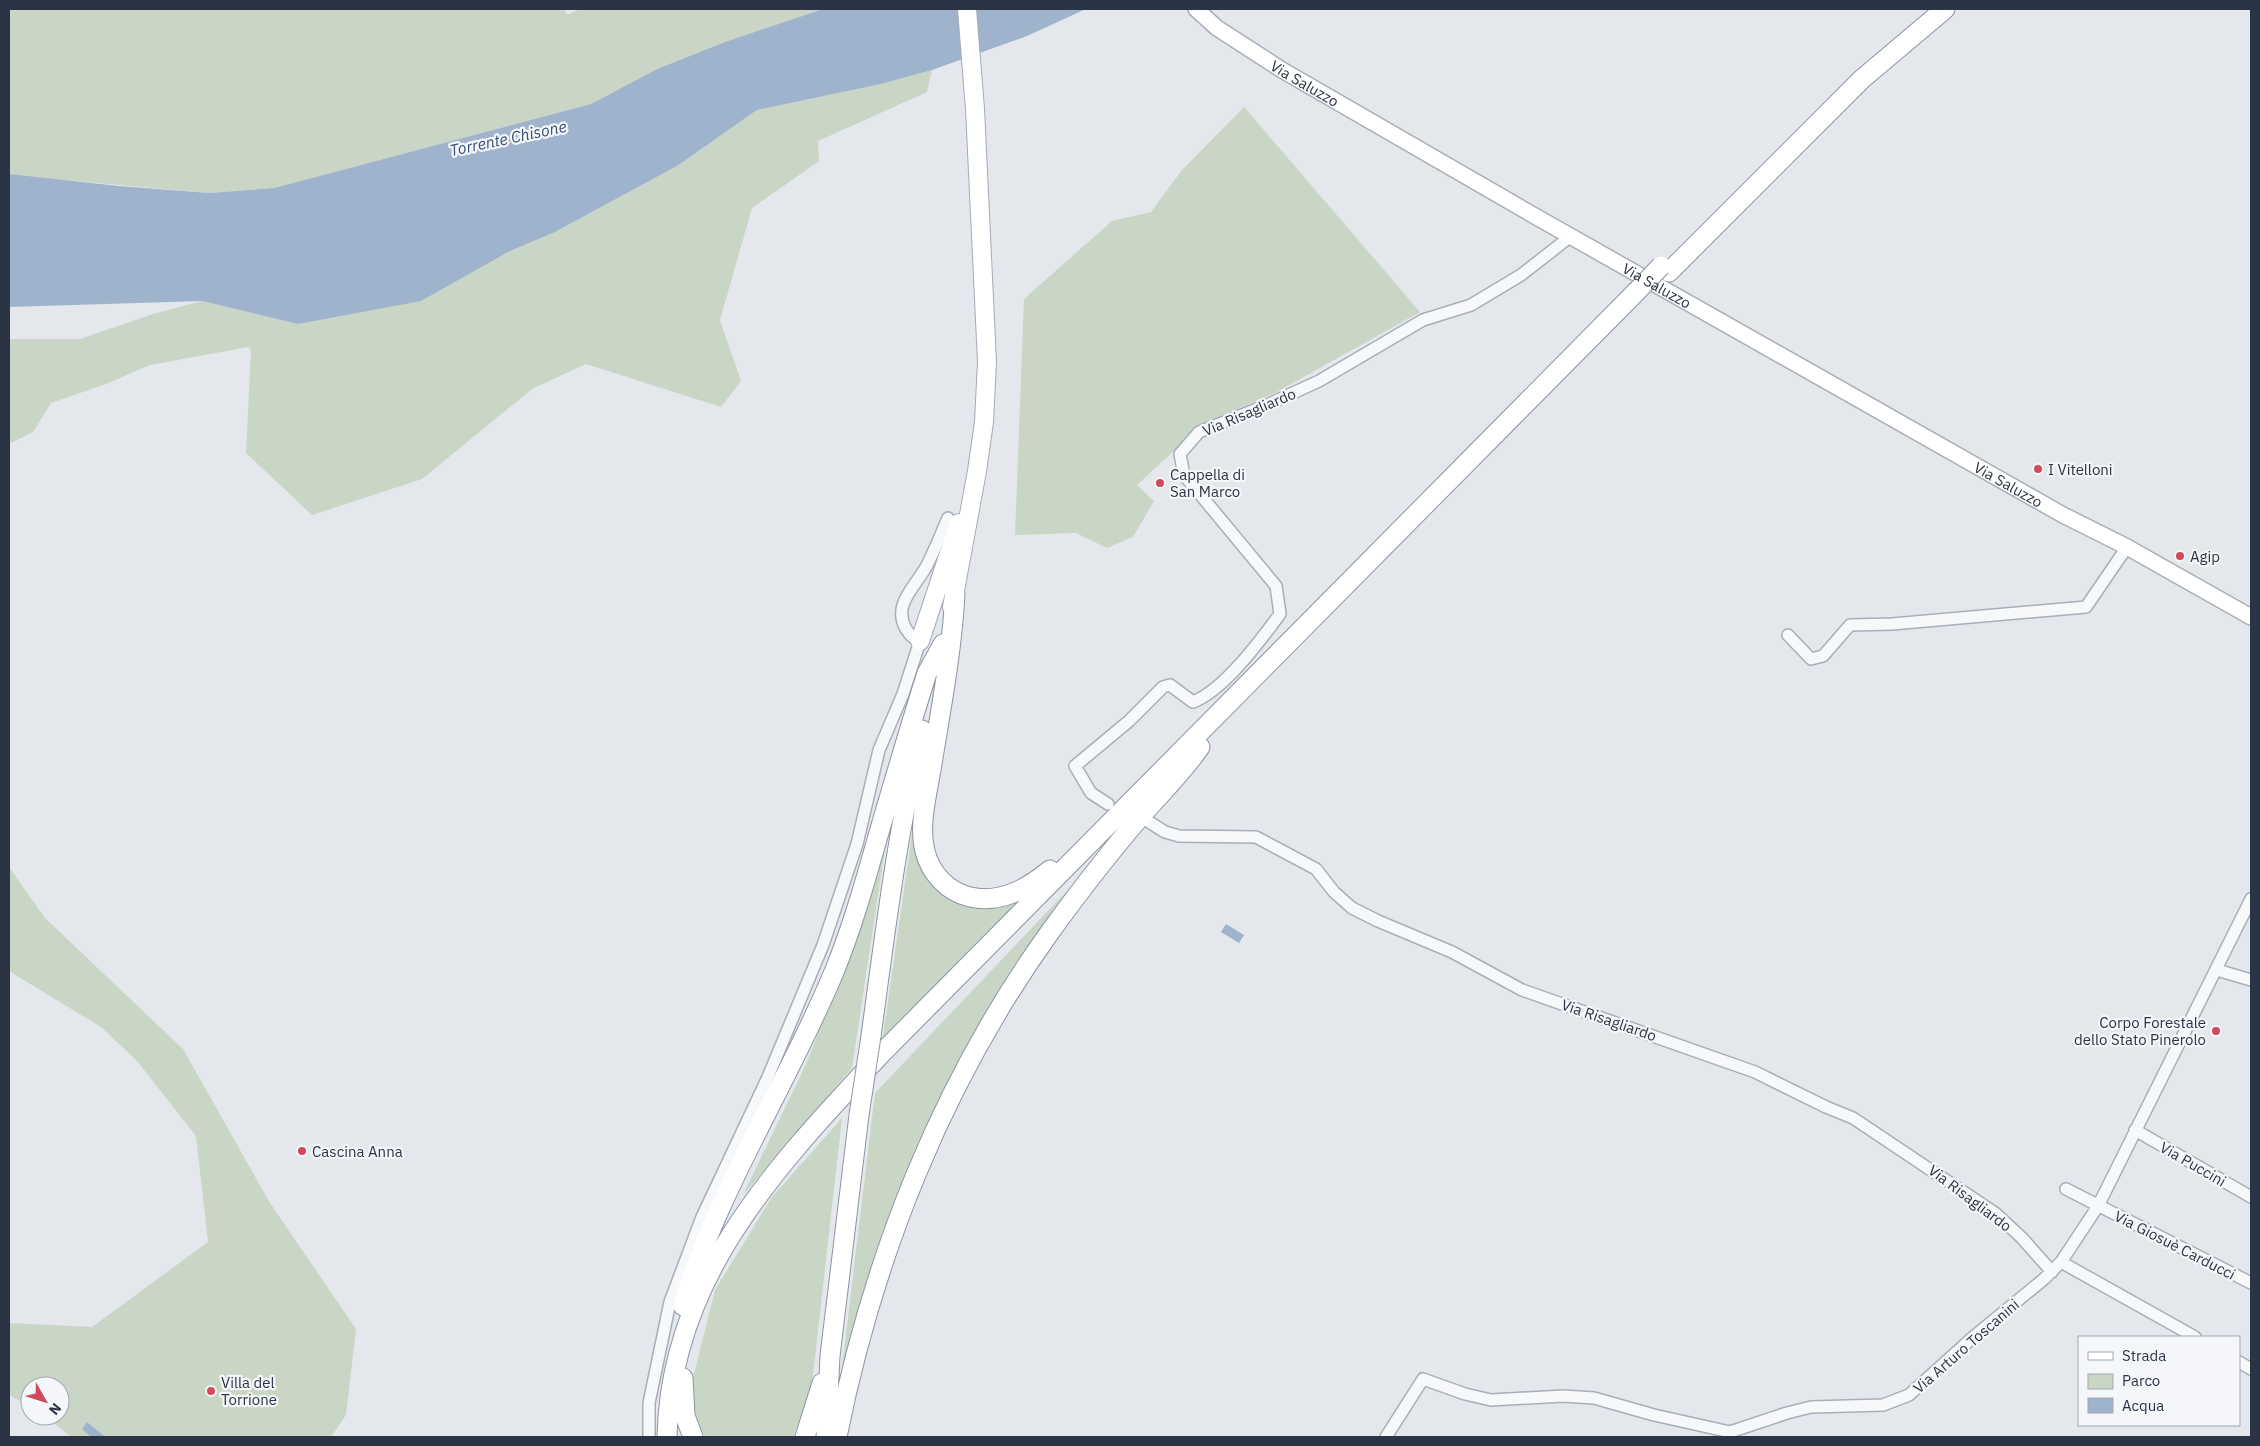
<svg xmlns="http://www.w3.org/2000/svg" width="2260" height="1446" viewBox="0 0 2260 1446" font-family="'IBM Plex Sans',sans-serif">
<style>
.green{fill:#c9d6c5}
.water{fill:#9fb4cc}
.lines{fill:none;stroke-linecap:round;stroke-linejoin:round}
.minor-casing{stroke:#a9aeb7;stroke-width:14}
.secondary-casing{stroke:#a9aeb7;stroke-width:18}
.primary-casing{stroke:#a3abb8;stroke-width:20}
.trunk-casing{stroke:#8b94a3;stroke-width:21}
.minor{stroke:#f7f8fa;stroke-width:11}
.secondary{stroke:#fff;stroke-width:15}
.primary{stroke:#fff;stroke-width:18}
.trunk{stroke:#fff;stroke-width:19}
.trunk-bridge-casing{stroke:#8b94a3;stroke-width:21;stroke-linecap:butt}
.trunk-bridge{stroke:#fff;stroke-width:19}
.poi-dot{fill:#d1495b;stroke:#f4f6f9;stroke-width:2}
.labels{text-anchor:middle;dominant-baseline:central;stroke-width:4.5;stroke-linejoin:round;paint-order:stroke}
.street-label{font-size:15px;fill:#2b3445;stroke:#f4f6f9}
.poi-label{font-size:15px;fill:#2b3445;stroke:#f4f6f9;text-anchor:start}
.water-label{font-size:16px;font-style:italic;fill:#34527a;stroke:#f4f6f9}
</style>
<rect width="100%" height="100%" fill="#e4e7ec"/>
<!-- green -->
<path class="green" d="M9,9H564L567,15L579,9H823L725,42L657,69L591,104L274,188L209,193L9,175Z
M932,70L927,92L818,141L819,161L752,208L720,320L741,381L721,407L586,364L532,389L422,479L312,515L246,453L251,351L248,347L150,365L106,384L51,403L33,432L9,444V339H80L153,314L202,301L298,324L508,252L555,232L677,166L757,110L881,84Z
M1244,107L1420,312L1275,393L1204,423L1137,485L1154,501L1133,537L1107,548L1076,533L1015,535L1024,299L1112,221L1151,212L1182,170Z
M916,806V846L934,889L967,907L1000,903L1031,891L882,1043Z
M887,835L852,1068L743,1195L807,1062L845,962Z
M9,867L45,918L183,1049L270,1203L356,1329L346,1415L331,1437H71L46,1416H60V1386H30V1406L9,1395V1323L92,1327L208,1242L196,1136L137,1061L101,1027L9,971Z
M1085,872L958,1066L886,1224L838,1401L875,1093Z
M842,1118L812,1384L793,1437H706L699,1427L690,1390L715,1290L772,1197Z"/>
<!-- water -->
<path class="water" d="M823,9H1086L1027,36L932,70L881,84L757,110L677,166L555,232L508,252L421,301L298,324L202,301L9,307V174L119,186L209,193L274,188L591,104L657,69L725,42Z
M1226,924L1244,935L1239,943L1221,932Z
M87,1422L104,1436L103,1437H91L82,1429Z"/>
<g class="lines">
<defs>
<path id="minor" d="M1788,635L1811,659L1823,656L1850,625L1892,624L2086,607L2127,547
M1108,804L1091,793L1075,766L1129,721L1163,687L1170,685L1193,702C1224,690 1260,641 1280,614L1276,586L1184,475L1180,454L1199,432L1267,405L1319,381L1423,320L1471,305L1521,275L1571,236
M1146,820L1165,832L1179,836L1256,837L1316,869L1334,892L1352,908L1378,921L1452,952L1522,990L1755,1072L1826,1107L1853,1118L1995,1213L2022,1238L2052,1272
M2217,970L2251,980
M2135,1130L2251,1197
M2066,1189L2251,1283
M2061,1262L2195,1337
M2239,1362L2251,1369
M649,1437V1403L670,1302L702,1217L768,1077L823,945L857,844L879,750L903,694L920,641C913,639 910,635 906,629C892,605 915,587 926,567C934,552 941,534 948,518
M1386,1437L1423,1379L1465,1394L1491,1400L1563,1396L1594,1398L1654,1415L1730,1432L1787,1413L1811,1407L1883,1405L1909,1395L1971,1339L2044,1279L2061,1262L2098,1206L2251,899"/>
<g id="secondary">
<path id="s1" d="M1196,9L1217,28L1282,70L1533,215L2063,515L2127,547L2251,617"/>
</g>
<path id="primary" d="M952,607L977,471L984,422L987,362L975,109L967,9
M920,641L959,523"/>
<path id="trunk" d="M1669,272L1862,79L1945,9
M955,594C952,651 941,708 932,764C928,791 918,824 925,851C930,873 948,892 970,897C1001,904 1028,888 1050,870
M871,1036C885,934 897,830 922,730
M683,1306C718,1189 787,1085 834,972C852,928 865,882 878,836C894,781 910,727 927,673L943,644
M683,1378L685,1416L693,1437
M667,1437C670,1276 778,1165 881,1054L1637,291
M805,1437L822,1383
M826,1437L830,1356L859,1115
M837,1437C873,1257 942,1082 1050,932C1079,892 1109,853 1141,816C1161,793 1183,772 1200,747"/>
</defs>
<!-- minor casing -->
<use href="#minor" class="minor-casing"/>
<!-- secondary casing -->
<use href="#secondary" class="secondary-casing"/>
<!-- primary casing -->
<use href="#primary" class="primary-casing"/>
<!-- trunk casing -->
<use href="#trunk" class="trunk-casing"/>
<!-- minor -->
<use href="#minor" class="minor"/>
<!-- secondary -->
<use href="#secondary" class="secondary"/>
<!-- primary -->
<use href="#primary" class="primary"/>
<!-- trunk -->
<use href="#trunk" class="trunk"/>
<defs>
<path id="trunk-bridge" d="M1637,291L1661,266
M859,1115L871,1036"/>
</defs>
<!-- trunk-bridge casing -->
<use href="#trunk-bridge" class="trunk-bridge-casing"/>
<!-- trunk-bridge -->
<use href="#trunk-bridge" class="trunk-bridge"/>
</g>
<!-- markers -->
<g class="poi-dot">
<circle cx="2038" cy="469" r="5"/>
<circle cx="1160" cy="483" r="5"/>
<circle cx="2180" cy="556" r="5"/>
<circle cx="2216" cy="1031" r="5"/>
<circle cx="302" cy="1151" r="5"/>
<circle cx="211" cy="1391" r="5"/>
</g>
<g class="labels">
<!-- street labels -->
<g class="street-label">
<text stroke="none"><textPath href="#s1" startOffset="132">Via Saluzzo</textPath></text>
<text stroke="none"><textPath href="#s1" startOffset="538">Via Saluzzo</textPath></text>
<text transform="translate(1249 412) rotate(-23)">Via Risagliardo</text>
<text stroke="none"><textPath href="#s1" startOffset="942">Via Saluzzo</textPath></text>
<text transform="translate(1609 1020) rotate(19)">Via Risagliardo</text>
<text transform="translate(2193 1164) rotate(30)">Via Puccini</text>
<text transform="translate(1970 1198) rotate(37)">Via Risagliardo</text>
<text transform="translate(2175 1245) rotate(27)">Via Giosuè Carducci</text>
<text transform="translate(1966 1346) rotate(-41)">Via Arturo Toscanini</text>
</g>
<!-- poi labels -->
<g class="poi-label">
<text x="2048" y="469">I Vitelloni</text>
<text x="1170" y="474">Cappella di<tspan x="1170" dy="17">San Marco</tspan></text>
<text x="2190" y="556">Agip</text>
<text x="2206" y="1022" text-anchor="end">Corpo Forestale<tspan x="2206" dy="17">dello Stato Pinerolo</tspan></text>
<text x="312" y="1151">Cascina Anna</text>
<text x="221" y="1382">Villa del<tspan x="221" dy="17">Torrione</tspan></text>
</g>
<!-- water labels -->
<g class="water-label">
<text transform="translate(508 138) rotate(-12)">Torrente Chisone</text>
</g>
</g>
<!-- border -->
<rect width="2260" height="1446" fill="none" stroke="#2b3445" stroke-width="20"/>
<!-- legend -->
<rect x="2078" y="1336" width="162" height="90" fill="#f4f6f9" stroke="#a4a8b1"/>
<rect x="2088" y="1352" width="25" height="8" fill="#ffffff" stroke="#a4a8b1"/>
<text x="2122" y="1361" font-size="15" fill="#2b3445">Strada</text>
<rect x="2088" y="1374" width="25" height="15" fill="#c9d6c5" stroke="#a4a8b1"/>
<text x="2122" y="1386" font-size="15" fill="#2b3445">Parco</text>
<rect x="2088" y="1398" width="25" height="15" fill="#9fb4cc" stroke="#a4a8b1"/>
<text x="2122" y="1411" font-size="15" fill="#2b3445">Acqua</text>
<!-- north arrow -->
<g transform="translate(45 1401) rotate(129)"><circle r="24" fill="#f4f6f9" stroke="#a4a8b1"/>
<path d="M0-4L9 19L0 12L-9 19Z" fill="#d1495b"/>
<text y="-8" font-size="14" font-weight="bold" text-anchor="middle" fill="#2b3445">N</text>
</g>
</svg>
